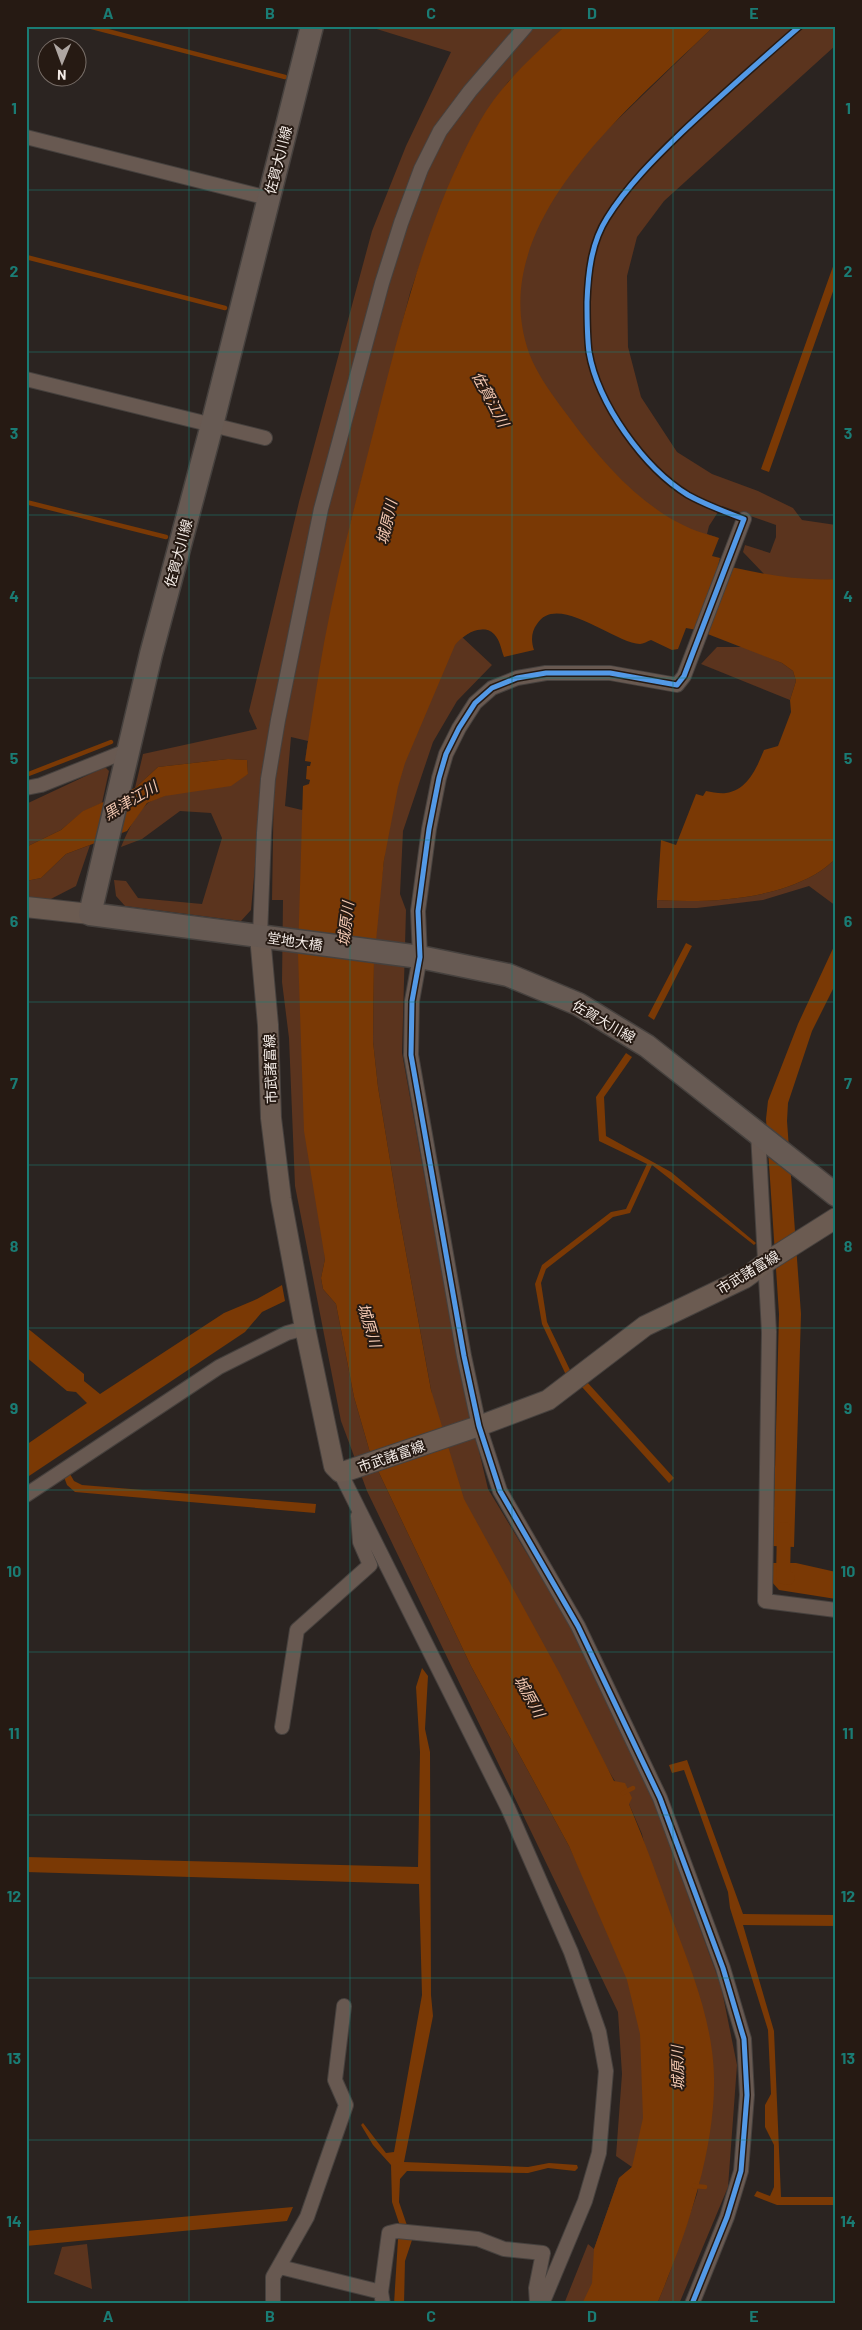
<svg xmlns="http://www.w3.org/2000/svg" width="862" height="2330" viewBox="0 0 862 2330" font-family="Barlow,'Noto Sans JP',sans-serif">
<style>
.green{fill:#5b341e}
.water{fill:#7a3905}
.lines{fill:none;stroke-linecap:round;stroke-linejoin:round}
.stream{stroke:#7a3905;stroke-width:4.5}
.canal{stroke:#7a3905;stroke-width:14}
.street-casing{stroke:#46413e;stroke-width:16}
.secondary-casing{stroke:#46413e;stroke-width:22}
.primary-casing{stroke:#46413e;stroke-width:25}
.street{stroke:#685951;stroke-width:14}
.secondary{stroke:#6b5b51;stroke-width:20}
.primary{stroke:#675a53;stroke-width:22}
.cycleway-casing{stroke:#261a13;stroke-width:8}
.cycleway{stroke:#5399e6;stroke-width:5}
.grid{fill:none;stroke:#1a7c74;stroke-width:1;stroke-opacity:0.55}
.labels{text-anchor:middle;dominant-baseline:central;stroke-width:4;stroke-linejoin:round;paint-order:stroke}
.street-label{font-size:14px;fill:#f4ece7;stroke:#261a13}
.water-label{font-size:15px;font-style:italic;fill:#f3c8b1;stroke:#261a13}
.neatline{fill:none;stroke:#1a7c74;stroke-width:2}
.grid-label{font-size:16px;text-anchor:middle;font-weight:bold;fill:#1a7c74}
</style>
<rect width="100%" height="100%" fill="#2b2421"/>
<!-- green -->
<path class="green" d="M367,26H565L508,82L481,120L457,167L435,221L410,293L350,526L305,761L308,741L291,737L285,806L302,810L310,803L325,1259L321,1278L323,1289L336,1304L354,1397L371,1456L471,1666L569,1846L634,1981L657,2130L596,2304H564L588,2244L594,2249L619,2178L632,2167L616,2156L622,2074L618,2012L367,1491L341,1421L295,1186L289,1038L282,982L283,900H272L274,778H263L251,910L241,921L125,906L116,896L114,880L126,881L138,898L202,904L222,838L211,813L180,811L142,839L121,847C127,833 135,814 147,804C158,794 229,779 248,774L247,760L228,759L158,767L135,788L143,754L257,729L249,711L299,502L372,231L406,146L451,52Z
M714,26H836V45L664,201L637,237L627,276L628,347L641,397L677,452L712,474L758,491L793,508L802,520L836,525V579L811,581L765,575L743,552L745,545L770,553L776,537V525L722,506L709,526L707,534L719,538L638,519L516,349V260L576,160Z
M401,622L486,630H474L462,637L492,665L457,701L433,742L403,831L400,894L406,910L402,1053L459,1367L488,1489L573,1630L655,1805L721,1986L737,2065L728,2187L679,2304H657L668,2277L697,2194L710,2126L642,1834L629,1804L455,1521L398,1209L378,1087L373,1041L374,961L378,907L384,860Z
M717,647H744L782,663L793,671L796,681L790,700L701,664Z
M105,767L109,771L102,803L84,811L61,830L26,847V804Z
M90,845L76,886L45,902L26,899V881L41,878L66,854Z
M836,859V906L809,886L763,900L697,908H657V900C708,903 769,900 814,875C822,871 829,864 836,859Z
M87,2244L92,2289L54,2274L62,2247Z"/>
<!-- water -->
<path class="water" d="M565,26H714C632,107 483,222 529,353C538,377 556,400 571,420C601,461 638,503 683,525C694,531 707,534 719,538L712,556L720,558L710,597L697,630L686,628L678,649L672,650L651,640C648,641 643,644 640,644C614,643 557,592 537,624C531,632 531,641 534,650L504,657C501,649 500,640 494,634C482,622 463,635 455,645L405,763L398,787L384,860L374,961L373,1041L378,1087L398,1209L431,1390L464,1499L560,1674L614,1781L625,1783L632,1798L629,1804C645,1842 659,1881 673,1921C689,1964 706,2005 712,2051C723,2130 688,2231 657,2304H582L592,2283L594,2249L619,2178L632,2167L643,2118L640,2034L627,1980L569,1846L471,1666L371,1456L354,1397L336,1304L323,1289L321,1278L325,1259L304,1131L298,953L303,786L309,784L310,780L306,779L307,766H310L311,762L305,761C311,722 317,682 324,643C339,563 360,485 380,406C405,309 430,210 480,121C501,84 534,55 565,26Z
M836,258V283L769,472L761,469Z
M731,567C767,575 800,581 836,579V859C829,864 822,871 814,875C769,900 708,903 657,900L661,840L676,845L696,794L703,796L706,791C712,792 720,794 726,793C748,790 757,767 764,750L778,746L791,712L790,700L796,681L793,671L782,663L705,633Z
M228,759L247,760L248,774L231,786L165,796L147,803L127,831L66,854L41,878L26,881V847L61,830L83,811L135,788L158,767Z
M836,942V983L812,1031L788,1103L787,1121L801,1314L794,1547L773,1546L779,1314L766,1119L768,1101L798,1024Z
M686,943L692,946L654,1020L648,1016Z
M626,1053L632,1057L604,1097L606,1136L671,1172L756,1243L754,1245L652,1165L630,1213L613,1217L546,1269L541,1283L547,1322L570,1370L566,1375L542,1324L535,1284L542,1265L611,1212L626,1209L647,1164L599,1141L596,1097Z
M282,1285L285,1301L262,1312L245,1332L26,1478V1445L87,1403L76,1392L67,1391L26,1357V1327L84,1374V1381L100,1394L224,1313L257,1299Z
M587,1382L674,1478L669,1483L582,1387Z
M70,1474L74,1481L82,1485L316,1504L315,1513L75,1492L67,1485L64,1477Z
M771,1563H796L836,1572V1599L779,1590L771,1581Z
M422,1668L428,1676L425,1729L430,1752L431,1995L433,2016L404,2162L528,2167L549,2163L577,2165L578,2168L575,2171L548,2168L528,2173L407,2171L400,2179L399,2202L412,2240L405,2261L404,2304H394L399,2223L392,2202L391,2165L373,2145L361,2125L363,2123L386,2153L394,2152L422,1995L419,1884L26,1872V1857L418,1867L420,1752L416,1687Z
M687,1760L743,1914L836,1915V1926L743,1925L774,2031L781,2197H836V2205H777L754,2196L757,2191L770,2196L774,2187V2145L765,2127V2105L771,2094L768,2030L730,1908L728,1892L684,1770L672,1773L669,1765Z
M293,2207L287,2221L26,2246V2231Z"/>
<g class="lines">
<!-- stream -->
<path class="stream" d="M88,26L285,77
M26,257L225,308
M26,502L166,537
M26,775L111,742
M623,1793L633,1788
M694,2186L705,2187"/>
<!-- canal -->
<path class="canal" d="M784,1529L783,1577L788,1578"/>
<defs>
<path id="street" d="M26,137L268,198
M26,379L265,438
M26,788L41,785L129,750
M260,936L264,833L268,779L278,720L321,509L382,283L401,223L421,169L440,131L470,91L526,26
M758,1133L769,1332L765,1601L836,1610
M340,1472L508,1808L571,1952L599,2032L606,2071L599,2153L585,2201L542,2304
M26,1495L219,1367L287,1333L305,1328
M282,1727L297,1630L370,1565L360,1542L358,1516
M280,2267L381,2292
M273,2304V2277L307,2217L346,2105L335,2080L344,2006
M383,2304L381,2292L389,2233L397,2231L478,2239L504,2249L543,2253L536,2288L537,2304
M692,2304L727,2217L741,2171L747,2095L744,2039L723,1968L660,1798L578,1626L500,1491L479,1426L464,1356L411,1055L412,1001L420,957L418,911L429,829L439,778L446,754L459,728L475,703L492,688L517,678L546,673H610L677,685L684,676L744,519"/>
<path id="secondary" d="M26,907L90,914
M260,936L268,1025L271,1118L281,1199L305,1328L334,1466L340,1472L346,1471L479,1426L548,1400L645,1326L745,1278L768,1261L836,1218"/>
<path id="primary" d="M312,26L212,425L151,654L90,914L420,957L508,975L578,1004L647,1046L836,1195"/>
</defs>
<!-- street casing -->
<use href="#street" class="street-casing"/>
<!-- secondary casing -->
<use href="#secondary" class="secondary-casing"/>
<!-- primary casing -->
<use href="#primary" class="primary-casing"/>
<!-- street -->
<use href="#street" class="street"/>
<!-- secondary -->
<use href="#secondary" class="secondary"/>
<!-- primary -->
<use href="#primary" class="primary"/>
<defs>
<path id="cycleway" d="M692,2304L727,2217L741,2171L747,2095L744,2039L723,1968L660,1798L578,1626L500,1491L479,1426L464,1356L411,1055L412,1001L420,957L418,911L429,829L439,778L446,754L459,728L475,703L492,688L517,678L546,673H610L677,685L684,676L744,519C725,512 706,505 688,495C644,468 598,404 589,352C587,336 587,318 587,302C588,274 591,243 607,218C627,186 654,159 681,133C720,96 760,61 800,26"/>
</defs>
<!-- cycleway casing -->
<use href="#cycleway" class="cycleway-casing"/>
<!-- cycleway -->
<use href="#cycleway" class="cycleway"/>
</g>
<!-- grid -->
<path class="grid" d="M189,26V2304M350,26V2304M512,26V2304M673,26V2304M26,190H836M26,352H836M26,515H836M26,678H836M26,840H836M26,1002H836M26,1165H836M26,1328H836M26,1490H836M26,1652H836M26,1815H836M26,1978H836M26,2140H836"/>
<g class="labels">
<!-- street labels -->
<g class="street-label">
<text transform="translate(278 160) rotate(-76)">佐賀大川線</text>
<text transform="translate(178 553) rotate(-75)">佐賀大川線</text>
<text transform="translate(295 941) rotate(8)">堂地大橋</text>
<text transform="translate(604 1021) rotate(30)">佐賀大川線</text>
<text transform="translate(270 1069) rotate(-92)">市武諸富線</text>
<text transform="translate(748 1272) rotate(-31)">市武諸富線</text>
<text transform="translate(391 1456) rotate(-19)">市武諸富線</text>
</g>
<!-- water labels -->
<g class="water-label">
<text transform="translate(491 399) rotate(62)">佐賀江川</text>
<text transform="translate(386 522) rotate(-77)">城原川</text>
<text transform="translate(130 800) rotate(-31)">黒津江川</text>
<text transform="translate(345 924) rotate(-83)">城原川</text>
<text transform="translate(370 1325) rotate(73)">城原川</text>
<text transform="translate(530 1696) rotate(61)">城原川</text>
<text transform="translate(677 2068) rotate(-91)">城原川</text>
</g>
</g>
<!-- border -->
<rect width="862" height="2330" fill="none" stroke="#261a13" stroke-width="55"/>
<!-- north arrow -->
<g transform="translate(62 62) rotate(181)"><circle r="24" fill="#261a13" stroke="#786e68"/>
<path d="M0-4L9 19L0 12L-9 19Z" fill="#aea6a2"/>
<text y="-8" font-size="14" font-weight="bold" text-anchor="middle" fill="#f4ece7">N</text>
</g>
<rect x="28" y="28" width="806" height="2274" class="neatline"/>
<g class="grid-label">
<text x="108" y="19">A</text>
<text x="270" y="19">B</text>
<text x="431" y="19">C</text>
<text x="592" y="19">D</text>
<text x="754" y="19">E</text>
<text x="14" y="114">1</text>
<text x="848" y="114">1</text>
<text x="14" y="277">2</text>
<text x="848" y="277">2</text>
<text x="14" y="439">3</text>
<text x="848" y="439">3</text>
<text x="14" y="602">4</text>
<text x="848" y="602">4</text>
<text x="14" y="764">5</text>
<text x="848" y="764">5</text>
<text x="14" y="927">6</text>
<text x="848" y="927">6</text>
<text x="14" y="1089">7</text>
<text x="848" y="1089">7</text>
<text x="14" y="1252">8</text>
<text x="848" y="1252">8</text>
<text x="14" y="1414">9</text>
<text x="848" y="1414">9</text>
<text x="14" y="1577">10</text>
<text x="848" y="1577">10</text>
<text x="14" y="1739">11</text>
<text x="848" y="1739">11</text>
<text x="14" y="1902">12</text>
<text x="848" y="1902">12</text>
<text x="14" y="2064">13</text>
<text x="848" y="2064">13</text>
<text x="14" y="2227">14</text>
<text x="848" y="2227">14</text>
<text x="108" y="2322">A</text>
<text x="270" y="2322">B</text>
<text x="431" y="2322">C</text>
<text x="592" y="2322">D</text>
<text x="754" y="2322">E</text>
</g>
</svg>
